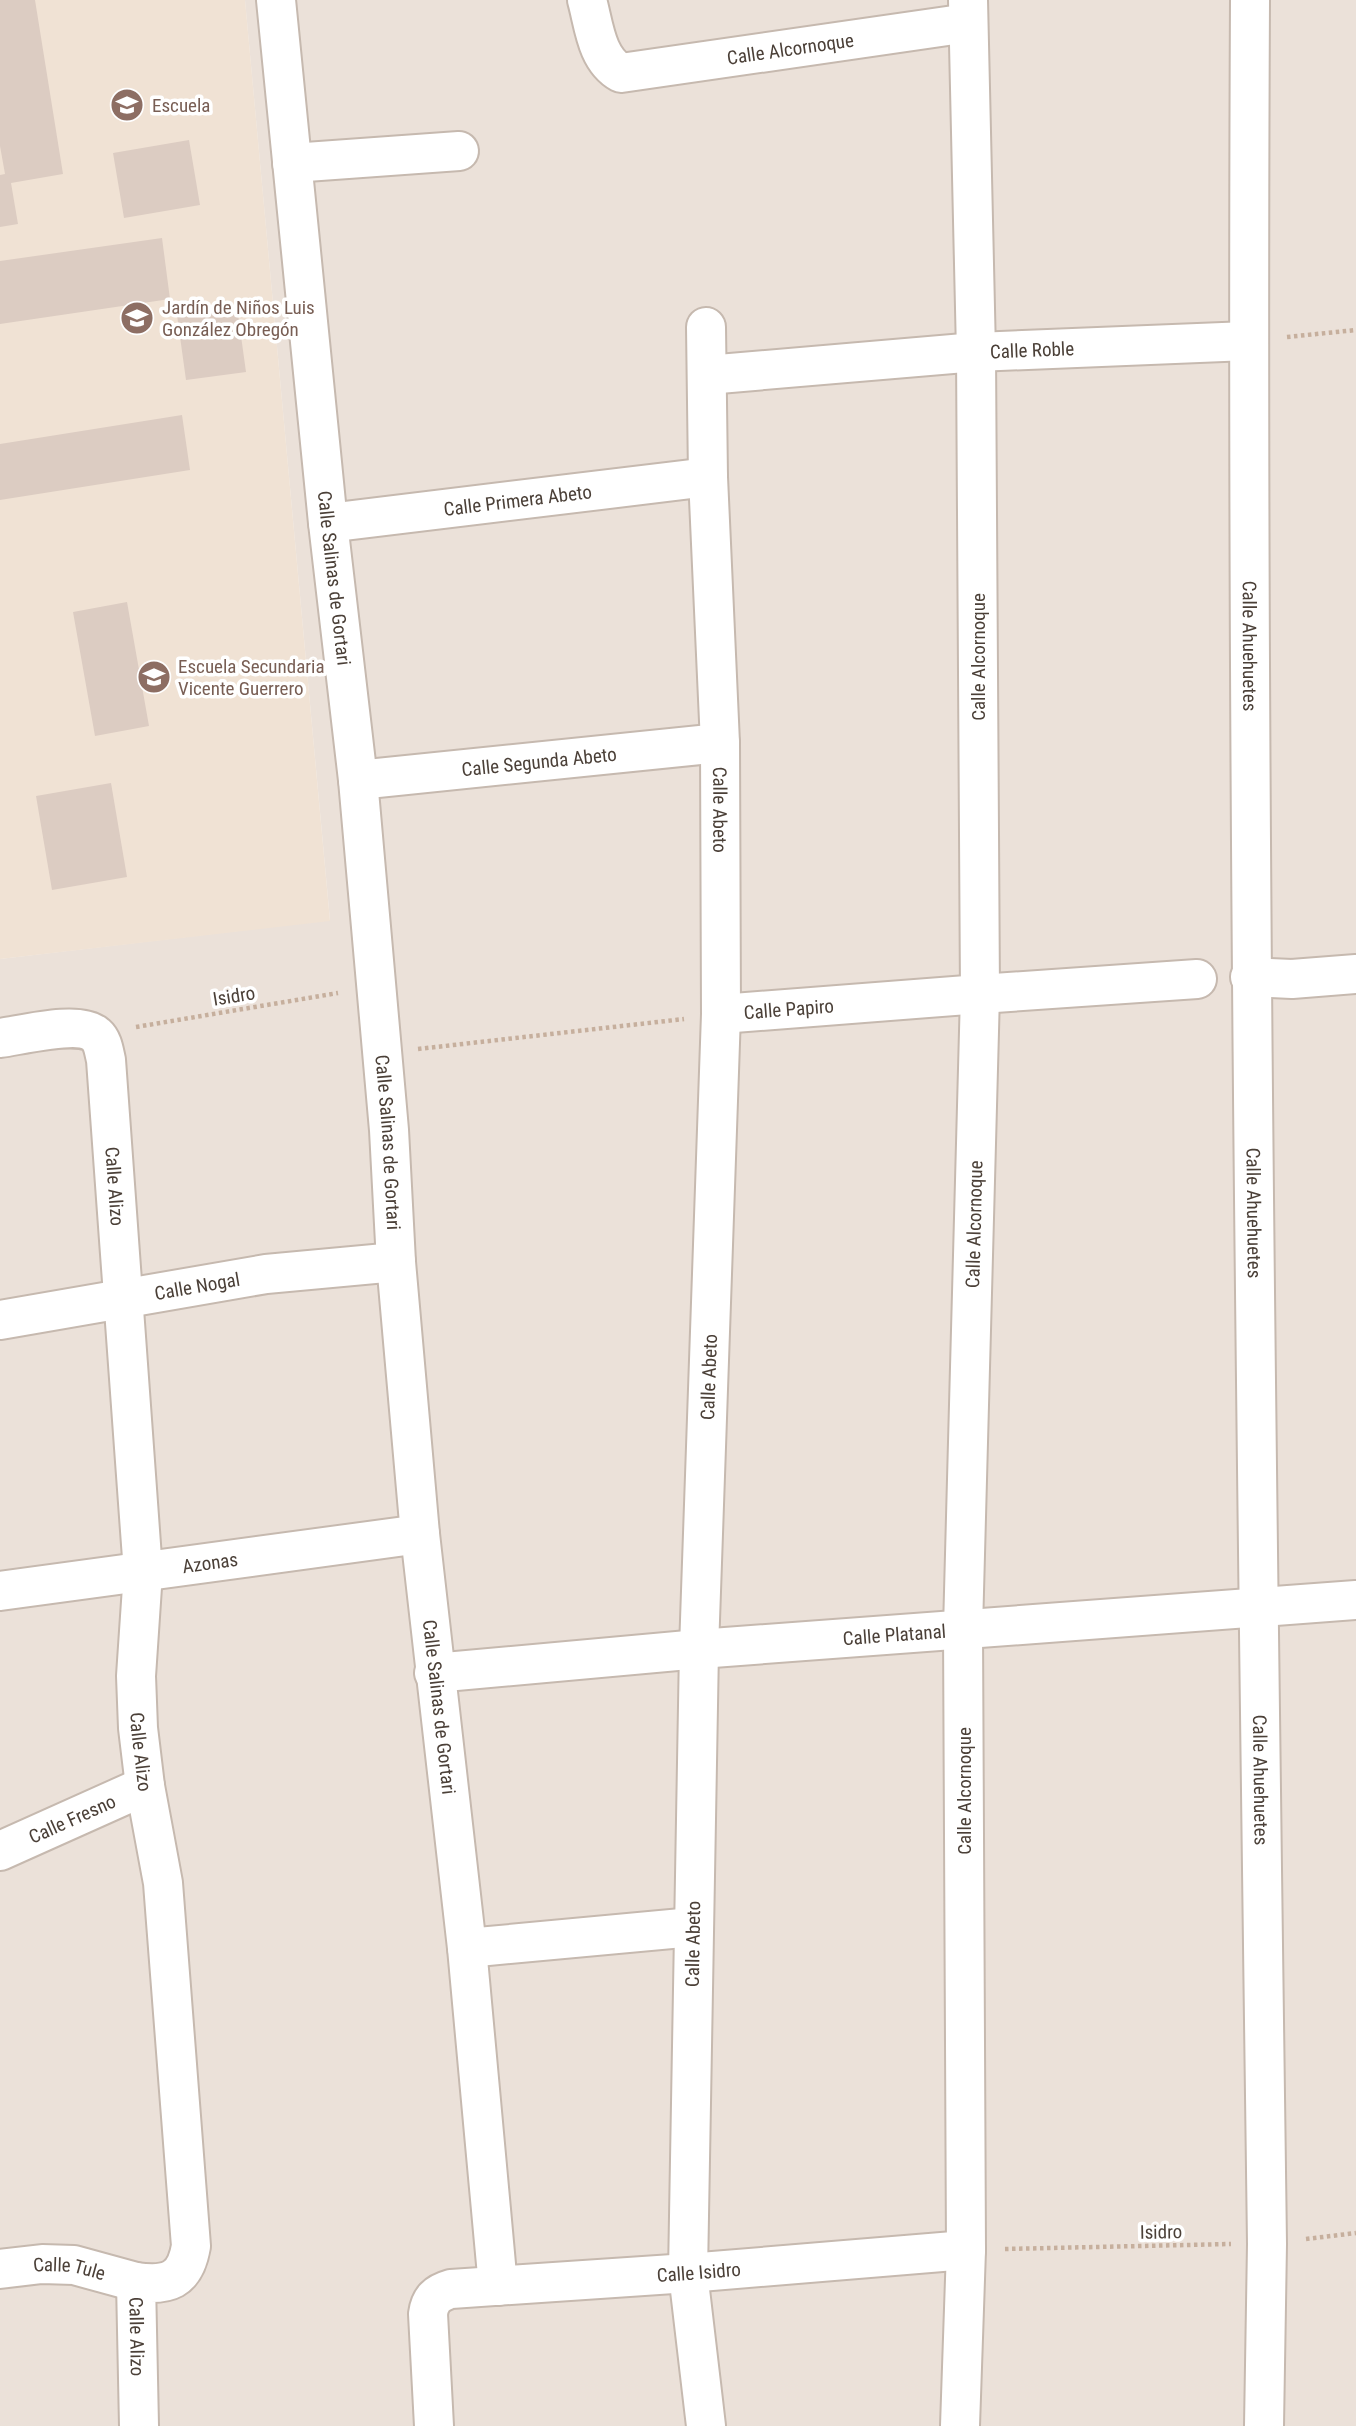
<svg xmlns="http://www.w3.org/2000/svg" width="1356" height="2426" viewBox="0 0 1356 2426" font-family="'Roboto Condensed',sans-serif">
<style>
.residential{fill:#ebe1d9}
.education{fill:#f0e2d4}
.building{fill:#dcccc2}
.lines{fill:none;stroke-linecap:round;stroke-linejoin:round}
.minor-casing{stroke:#c6b9af;stroke-width:42}
.path{stroke:#c6af9d;stroke-width:4.5;stroke-dasharray:3.5 3.5;stroke-linecap:butt}
.minor{stroke:#fff;stroke-width:38}
.labels{text-anchor:middle;dominant-baseline:central;stroke-width:7;stroke-linejoin:round;paint-order:stroke}
.street-label{font-size:19px;fill:#4b4038;stroke:#fff}
.education-label{font-size:19px;fill:#785e54;stroke:#fff;text-anchor:start}
</style>
<rect width="100%" height="100%" fill="#f6f0eb"/>
<!-- residential -->
<path class="residential" d="M245,0H1356V2426H0V959L330,920Z"/>
<!-- education -->
<path class="education" d="M0,0H245L330,921L0,959Z"/>
<!-- building -->
<path class="building" d="M0,0H35L63,174L11,183L18,224L0,227V175L5,174L0,146Z
M189,140L200,205L124,218L113,153Z
M162,238L170,299L0,324V261Z
M237,307L246,372L186,380L177,315Z
M182,415L190,470L0,500V444Z
M127,602L149,726L95,736L73,612Z
M111,783L127,877L52,890L36,796Z"/>
<g class="lines">
<defs>
<g id="minor">
<path id="s1" d="M276,0L328,523L358,780L389,1130L396,1262L420,1534L467,1948L498,2286"/>
<path id="s2" d="M587,0C594,25 596,59 621,73L968,23"/>
<path id="s3" d="M1250,0C1246,748 1257,1496 1267,2244L1264,2426"/>
<path d="M292,163L459,151"/>
<path id="s4" d="M706,327L708,477L720,743L721,1014L699,1649L688,2273L706,2426"/>
<path id="s5" d="M707,375L976,352L1248,341"/>
<path id="s6" d="M328,523L708,477"/>
<path id="s7" d="M358,780L720,743"/>
<path d="M1250,977L1292,979L1356,974"/>
<path id="s8" d="M721,1014L980,994L1197,979"/>
<path id="s9" d="M0,1038C22,1035 80,1020 96,1035C103,1041 104,1052 106,1060L143,1572L136,1676L138,1728L145,1786L163,1883L191,2246C185,2281 168,2286 136,2282L139,2426"/>
<path id="s10" d="M0,1320L266,1274L396,1262"/>
<path id="s11" d="M0,1591L420,1534"/>
<path id="s12" d="M434,1673L699,1649L1356,1600"/>
<path id="s13" d="M0,1851L145,1786"/>
<path d="M467,1948L693,1927"/>
<path id="s14" d="M0,2269L42,2264L74,2265L136,2282"/>
<path id="s15" d="M434,2426L428,2314C430,2299 437,2293 451,2289L688,2273L966,2250"/>
<path id="s16" d="M960,2426L966,2250L963,1629L980,994L976,352L968,0"/>
</g>
</defs>
<!-- minor casing -->
<use href="#minor" class="minor-casing"/>
<!-- path -->
<path class="path" d="M1287,337L1356,330
M136,1027L338,993
M418,1049L684,1019
M1306,2239L1356,2233
M1005,2249L1231,2244"/>
<!-- minor -->
<use href="#minor" class="minor"/>
</g>
<!-- icons -->
<defs>
<symbol id="school-disc" viewBox="-11 -11 22 22"><circle r="9.5" fill="#8d6e63" stroke="#fff"/><path d="M0-5L7-2L0 1L-7-2ZM-4 1L0 2.5L4 1V4Q0 6-4 4Z" fill="#fff"/></symbol>
</defs>
<g fill-rule="evenodd">
<use href="#school-disc" x="108" y="86" width="38" height="38"/>
<use href="#school-disc" x="118" y="299" width="38" height="38"/>
<use href="#school-disc" x="135" y="658" width="38" height="38"/>
</g>
<g class="labels">
<!-- street labels -->
<g class="street-label">
<text stroke="none"><textPath href="#s2" startOffset="254">Calle Alcornoque</textPath></text>
<text stroke="none"><textPath href="#s5" startOffset="326">Calle Roble</textPath></text>
<text stroke="none"><textPath href="#s6" startOffset="191">Calle Primera Abeto</textPath></text>
<text stroke="none"><textPath href="#s1" startOffset="581">Calle Salinas de Gortari</textPath></text>
<text stroke="none"><textPath href="#s3" startOffset="646">Calle Ahuehuetes</textPath></text>
<text transform="translate(978 657) rotate(-90)">Calle Alcornoque</text>
<text stroke="none"><textPath href="#s7" startOffset="182">Calle Segunda Abeto</textPath></text>
<text stroke="none"><textPath href="#s4" startOffset="483">Calle Abeto</textPath></text>
<text transform="translate(234 996) rotate(-9)">Isidro</text>
<text stroke="none"><textPath href="#s8" startOffset="68">Calle Papiro</textPath></text>
<text stroke="none"><textPath href="#s1" startOffset="1148">Calle Salinas de Gortari</textPath></text>
<text stroke="none"><textPath href="#s9" startOffset="252">Calle Alizo</textPath></text>
<text stroke="none"><textPath href="#s3" startOffset="1213">Calle Ahuehuetes</textPath></text>
<text stroke="none"><textPath href="#s16" startOffset="1202">Calle Alcornoque</textPath></text>
<text stroke="none"><textPath href="#s10" startOffset="200">Calle Nogal</textPath></text>
<text transform="translate(709 1377) rotate(-88)">Calle Abeto</text>
<text stroke="none"><textPath href="#s11" startOffset="212">Azonas</textPath></text>
<text stroke="none"><textPath href="#s12" startOffset="462">Calle Platanal</textPath></text>
<text stroke="none"><textPath href="#s1" startOffset="1715">Calle Salinas de Gortari</textPath></text>
<text stroke="none"><textPath href="#s9" startOffset="819">Calle Alizo</textPath></text>
<text stroke="none"><textPath href="#s3" startOffset="1780">Calle Ahuehuetes</textPath></text>
<text transform="translate(964 1791) rotate(-90)">Calle Alcornoque</text>
<text stroke="none"><textPath href="#s13" startOffset="79">Calle Fresno</textPath></text>
<text transform="translate(693 1944) rotate(-89)">Calle Abeto</text>
<text transform="translate(1161 2232) rotate(-1)">Isidro</text>
<text stroke="none"><textPath href="#s14" startOffset="70">Calle Tule</textPath></text>
<text stroke="none"><textPath href="#s15" startOffset="397">Calle Isidro</textPath></text>
<text stroke="none"><textPath href="#s9" startOffset="1447">Calle Alizo</textPath></text>
</g>
<!-- education labels -->
<g class="education-label">
<text x="152" y="105">Escuela</text>
<text x="162" y="307">Jardín de Niños Luis<tspan x="162" dy="22">González Obregón</tspan></text>
<text x="178" y="666">Escuela Secundaria<tspan x="178" dy="22">Vicente Guerrero</tspan></text>
</g>
</g>
</svg>
